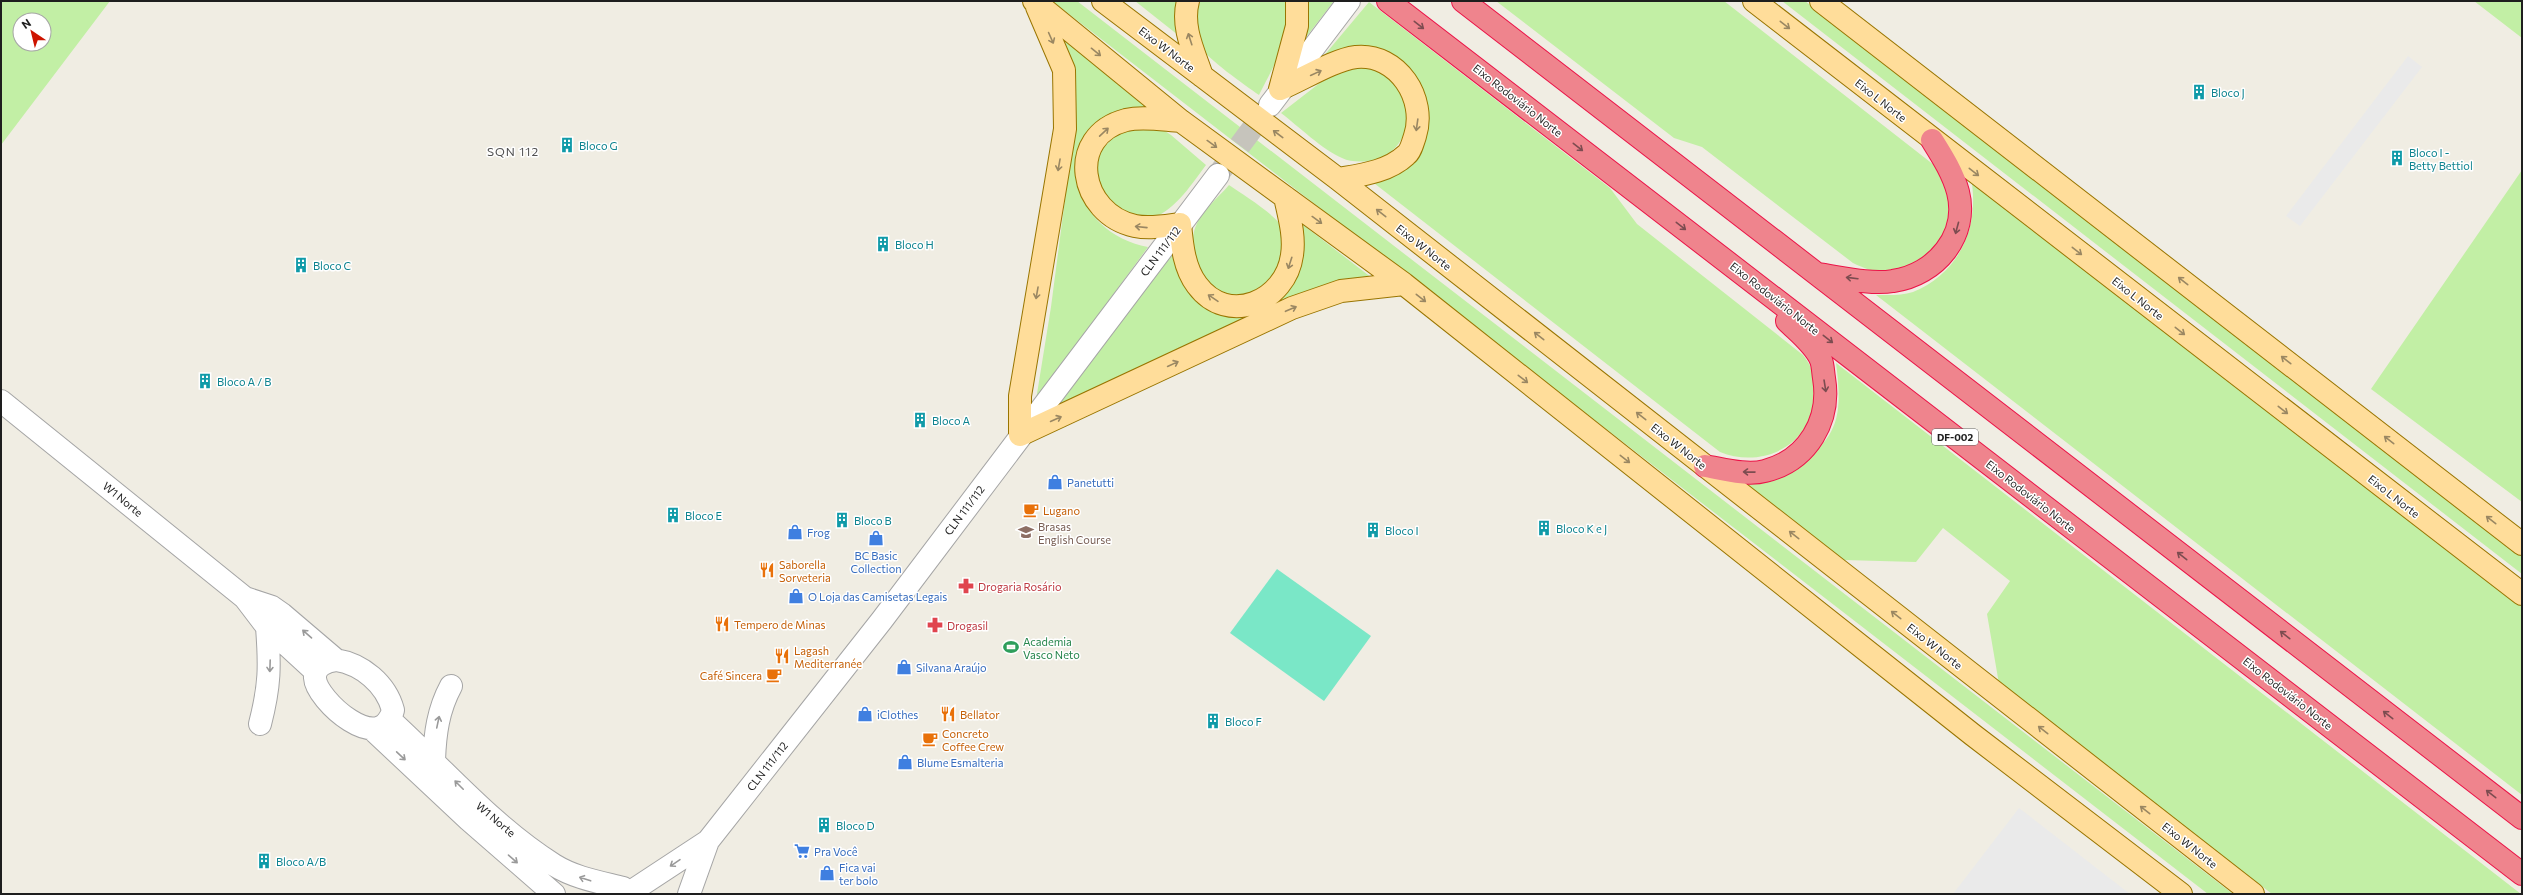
<svg xmlns="http://www.w3.org/2000/svg" width="2523" height="895" viewBox="0 0 2523 895" font-family="Commissioner,sans-serif">
<style>
.grass{fill:#c2efa5;fill-rule:evenodd}
.pitch{fill:#7ae7c7}
.parking{fill:#eaeaea}
.lines{fill:none;stroke-linecap:round;stroke-linejoin:round}
.minor-tunnel{stroke:#c6c4bc;stroke-width:22;stroke-dasharray:22 11;stroke-linecap:butt}
.minor-casing{stroke:#a5a5a5;stroke-width:24}
.major-casing{stroke:#997500;stroke-width:24}
.highway-casing{stroke:#eb1448;stroke-width:24}
.minor{stroke:#fff;stroke-width:22}
.major{stroke:#ffdd9a;stroke-width:22}
.highway{stroke:#ef848d;stroke-width:22}
.oneway{stroke:#7c4c50}
.oneway2{stroke:#9a8762}
.oneway3{stroke:#9a9a9a}
.labels{text-anchor:middle;dominant-baseline:central;stroke-width:3;stroke-linejoin:round;paint-order:stroke}
.shield{fill:#fff;stroke:#626262;stroke-width:1}
.shield-label{font-size:10px;font-weight:bold;fill:#1e1e1e}
.street-label{font-size:11px;fill:#1e1e1e;stroke:#fff}
.culture-label{font-size:11px;fill:#0d838f;stroke:#fff;text-anchor:start}
.shop-label{font-size:11px;fill:#366cbe;stroke:#fff;text-anchor:start}
.food-label{font-size:11px;fill:#c56008;stroke:#fff;text-anchor:start}
.education-label{font-size:11px;fill:#785e54;stroke:#fff;text-anchor:start}
.health-label{font-size:11px;fill:#be3a42;stroke:#fff;text-anchor:start}
.leisure-label{font-size:11px;fill:#27864d;stroke:#fff;text-anchor:start}
.neighbourhood-label{font-size:12px;letter-spacing:1px;fill:#515151;stroke:#fff}
</style>
<rect width="100%" height="100%" fill="#f0ede3"/>
<!-- grass -->
<path class="grass" d="M1,1H110L1,145ZM20,20H44V44H20Z
M1052,1H1077L2233,894H2208Z
M1135,1H1179L1178,35Z
M1200,1H1285C1297,28 1271,71 1259,95C1245,85 1207,59 1200,46C1192,32 1195,15 1200,1Z
M1305,1H1334L1300,45L1308,19Z
M1496,1H1724L1934,165C1938,170 1944,176 1947,182C1964,224 1930,267 1889,272C1876,274 1864,268 1853,263L1702,147L1674,138Z
M1782,1H1805L2522,556V574Z
M2474,1H2522V38Z
M1369,2L1610,188L1637,224L1803,355C1812,366 1815,377 1815,392C1815,397 1816,405 1815,410C1814,415 1810,420 1807,424C1790,455 1752,465 1720,452L1370,180L1406,163L1413,76L1322,58Z
M1058,34L1157,110H1140L1076,176C1083,214 1110,240 1148,247L1036,400L1051,307L1076,115V79L1071,62Z
M1344,68C1352,68 1361,67 1368,68C1419,75 1422,153 1369,161C1360,162 1350,162 1342,158C1323,150 1298,126 1281,113L1334,72Z
M1130,127L1162,129L1171,135L1206,165C1188,189 1175,211 1146,221L1107,205C1103,196 1097,186 1095,176C1089,153 1112,135 1130,127Z
M2522,170V502L2371,389Z
M1971,178L2522,603V795L1876,295C1888,295 1901,296 1913,292C1960,273 1980,226 1971,178Z
M1229,185C1243,195 1279,216 1285,232C1288,243 1283,261 1277,270C1266,284 1249,299 1228,295C1201,288 1187,252 1195,228C1201,211 1218,198 1229,185Z
M1298,221L1372,278L1046,414L1172,250L1214,309L1295,277C1306,257 1305,243 1298,221Z
M1836,363L2521,894H2272L1999,684L1987,614L2010,581L1943,528L1916,562L1844,560L1745,485C1763,484 1775,476 1790,468C1839,441 1843,416 1836,363Z"/>
<!-- pitch -->
<path class="pitch" d="M1277,569L1371,636L1324,701L1230,633Z"/>
<!-- parking -->
<path class="parking" d="M2408,56L2422,67L2300,226L2286,216Z
M2019,808L2130,894H1953Z"/>
<g class="lines">
<!-- minor-tunnel -->
<path class="minor-tunnel" d="M1220,172L1270,105"/>
<defs>
<path id="minor" d="M1270,105L1349,1
M1,401L245,598L267,627L316,672
M245,598L272,607L282,614L336,660
M336,660C362,664 386,684 393,710C381,758 316,700 315,678C314,666 327,661 336,660Z
M389,719C443,768 492,826 554,865C575,878 599,882 623,888
M260,724C270,685 270,666 267,627
M372,729L469,820L554,894
M434,760C435,734 438,710 451,686
M635,889L708,841
M689,894L708,841L882,620L1218,175"/>
<path id="major" d="M1034,1L1181,121L1404,284L1973,735L2181,894
M1103,1L1338,179L2253,894
M1188,1C1181,27 1194,52 1202,76
M1754,1L2522,594
M1821,1L2522,544
M1037,7L1064,70L1065,129L1020,396V435L1292,308L1341,291L1404,284
M1280,89C1302,80 1333,60 1356,57C1398,53 1427,99 1415,136C1413,142 1411,151 1406,155C1388,172 1361,175 1338,179
M1280,89L1297,26V1
M1181,121C1164,120 1143,116 1126,120C1065,136 1079,214 1135,226C1150,229 1165,226 1180,224C1182,245 1184,268 1197,285C1228,327 1286,301 1292,255C1295,236 1289,216 1285,197"/>
<path id="highway" d="M1388,1L2522,874
M1463,1L2522,818
M1817,274C1839,277 1871,285 1893,281C1936,275 1969,235 1958,192C1953,173 1942,156 1932,140
M1705,466C1723,469 1747,476 1765,471C1808,460 1831,420 1824,378C1823,372 1823,365 1821,360C1815,345 1798,332 1787,321"/>
</defs>
<!-- minor casing -->
<use href="#minor" class="minor-casing"/>
<!-- major casing -->
<use href="#major" class="major-casing"/>
<!-- highway casing -->
<use href="#highway" class="highway-casing"/>
<!-- minor -->
<use href="#minor" class="minor"/>
<!-- major -->
<use href="#major" class="major"/>
<!-- highway -->
<use href="#highway" class="highway"/>
</g>
<!-- one-way arrows -->
<defs><path id="oneway-shaft" d="M-6 0H5M1.5-3L5.5 0L1.5 3" fill="none" stroke-width="1.6" stroke-linecap="round" stroke-linejoin="round"/></defs>
<g class="oneway">
<use href="#oneway-shaft" transform="translate(1419 25) rotate(38)"/>
<use href="#oneway-shaft" transform="translate(1578 147) rotate(38)"/>
<use href="#oneway-shaft" transform="translate(1681 226) rotate(38)"/>
<use href="#oneway-shaft" transform="translate(1957 228) rotate(105)"/>
<use href="#oneway-shaft" transform="translate(1852 278) rotate(-173)"/>
<use href="#oneway-shaft" transform="translate(1828 339) rotate(38)"/>
<use href="#oneway-shaft" transform="translate(1825 386) rotate(81)"/>
<use href="#oneway-shaft" transform="translate(1749 472) rotate(-179)"/>
<use href="#oneway-shaft" transform="translate(2182 556) rotate(-142)"/>
<use href="#oneway-shaft" transform="translate(2285 635) rotate(-142)"/>
<use href="#oneway-shaft" transform="translate(2388 715) rotate(-142)"/>
<use href="#oneway-shaft" transform="translate(2491 794) rotate(-142)"/>
</g>
<g class="oneway2">
<use href="#oneway-shaft" transform="translate(1785 25) rotate(38)"/>
<use href="#oneway-shaft" transform="translate(1051 38) rotate(66)"/>
<use href="#oneway-shaft" transform="translate(1190 39) rotate(-108)"/>
<use href="#oneway-shaft" transform="translate(1096 52) rotate(39)"/>
<use href="#oneway-shaft" transform="translate(1316 73) rotate(-25)"/>
<use href="#oneway-shaft" transform="translate(1417 125) rotate(98)"/>
<use href="#oneway-shaft" transform="translate(1104 132) rotate(-43)"/>
<use href="#oneway-shaft" transform="translate(1278 134) rotate(-143)"/>
<use href="#oneway-shaft" transform="translate(1212 144) rotate(36)"/>
<use href="#oneway-shaft" transform="translate(1059 165) rotate(100)"/>
<use href="#oneway-shaft" transform="translate(1974 172) rotate(38)"/>
<use href="#oneway-shaft" transform="translate(1381 213) rotate(-142)"/>
<use href="#oneway-shaft" transform="translate(1317 220) rotate(36)"/>
<use href="#oneway-shaft" transform="translate(1141 227) rotate(-174)"/>
<use href="#oneway-shaft" transform="translate(2077 251) rotate(38)"/>
<use href="#oneway-shaft" transform="translate(1290 263) rotate(108)"/>
<use href="#oneway-shaft" transform="translate(2183 281) rotate(-142)"/>
<use href="#oneway-shaft" transform="translate(1037 293) rotate(100)"/>
<use href="#oneway-shaft" transform="translate(1213 298) rotate(-146)"/>
<use href="#oneway-shaft" transform="translate(1421 298) rotate(38)"/>
<use href="#oneway-shaft" transform="translate(1291 309) rotate(-23)"/>
<use href="#oneway-shaft" transform="translate(2180 331) rotate(38)"/>
<use href="#oneway-shaft" transform="translate(1539 336) rotate(-142)"/>
<use href="#oneway-shaft" transform="translate(2286 360) rotate(-142)"/>
<use href="#oneway-shaft" transform="translate(1173 364) rotate(-25)"/>
<use href="#oneway-shaft" transform="translate(1523 379) rotate(38)"/>
<use href="#oneway-shaft" transform="translate(2283 410) rotate(38)"/>
<use href="#oneway-shaft" transform="translate(1641 416) rotate(-142)"/>
<use href="#oneway-shaft" transform="translate(1056 419) rotate(-24)"/>
<use href="#oneway-shaft" transform="translate(2389 440) rotate(-142)"/>
<use href="#oneway-shaft" transform="translate(1625 459) rotate(38)"/>
<use href="#oneway-shaft" transform="translate(2491 520) rotate(-142)"/>
<use href="#oneway-shaft" transform="translate(1794 535) rotate(-142)"/>
<use href="#oneway-shaft" transform="translate(1896 615) rotate(-142)"/>
<use href="#oneway-shaft" transform="translate(2043 730) rotate(-142)"/>
<use href="#oneway-shaft" transform="translate(2145 810) rotate(-142)"/>
</g>
<g class="oneway3">
<use href="#oneway-shaft" transform="translate(307 634) rotate(-139)"/>
<use href="#oneway-shaft" transform="translate(270 666) rotate(92)"/>
<use href="#oneway-shaft" transform="translate(438 722) rotate(-78)"/>
<use href="#oneway-shaft" transform="translate(401 756) rotate(43)"/>
<use href="#oneway-shaft" transform="translate(459 785) rotate(-135)"/>
<use href="#oneway-shaft" transform="translate(513 859) rotate(41)"/>
<use href="#oneway-shaft" transform="translate(675 863) rotate(146)"/>
<use href="#oneway-shaft" transform="translate(585 879) rotate(-162)"/>
</g>
<!-- icons -->
<defs>
<symbol id="building-bare" viewBox="-9 -9 18 18"><path d="M-4-6H4V6H1V3H-1V6H-4ZM-2.5-4.3h1.7v1.8h-1.7ZM.8-4.3h1.7v1.8H.8ZM-2.5-1h1.7V.8h-1.7ZM.8-1h1.7V.8H.8Z" fill="#0f9aa8" stroke="#fff" stroke-width="2.5" paint-order="stroke"/></symbol>
<symbol id="shop-bare" viewBox="-9 -9 18 18"><path d="M-5-2.5h2.3a2.7 3.5 0 0 1 5.4 0H5L5.5 6h-11ZM-1.5-2.5h3a1.5 2.3 0 0 0-3 0Z" fill="#3f7fe0" stroke="#fff" stroke-width="2.5" paint-order="stroke"/></symbol>
<symbol id="cafe-bare" viewBox="-9 -9 18 18"><path d="M-5.5-4.5H6V0H3Q3 3.5 0 3.5H-2.5Q-5.5 3.5-5.5 0ZM3-3.2v2h1.7v-2ZM-6 4.5H4V6H-6Z" fill="#e8710a" stroke="#fff" stroke-width="2.5" paint-order="stroke"/></symbol>
<symbol id="school-bare" viewBox="-9 -9 18 18"><path d="M0-5L7-2L0 1L-7-2ZM-4 1L0 2.5L4 1V4Q0 6-4 4Z" fill="#8d6e63" stroke="#fff" stroke-width="2.5" paint-order="stroke"/></symbol>
<symbol id="restaurant-bare" viewBox="-9 -9 18 18"><path d="M-5-6h1v4h1v-4h1v4h1v-4h1v5L-1.5 .5V6h-2V.5L-5-1ZM5-6V6H3V1.5H1.5Q1.5-4 5-6Z" fill="#e8710a" stroke="#fff" stroke-width="2.5" paint-order="stroke"/></symbol>
<symbol id="pharmacy-bare" viewBox="-9 -9 18 18"><path d="M-2-6h4v4h4v4h-4v4h-4v-4h-4v-4h4Z" fill="#e0444e" stroke="#fff" stroke-width="2.5" paint-order="stroke"/></symbol>
<symbol id="stadium-bare" viewBox="-9 -9 18 18"><path d="M0-5a6.5 5 0 1 0 0 10a6.5 5 0 1 0 0-10ZM-3.5-1.8h7v3.6h-7Z" fill="#2e9e5b" stroke="#fff" stroke-width="2.5" paint-order="stroke"/></symbol>
<symbol id="supermarket-bare" viewBox="-9 -9 18 18"><path d="M-6-5.5h2.5l.6 2H6L4.5 2H-2.5L-4.4-4H-6ZM-1.5 3.2a1.3 1.3 0 1 0 .1 0ZM3 3.2a1.3 1.3 0 1 0 .1 0Z" fill="#3f7fe0" stroke="#fff" stroke-width="2.5" paint-order="stroke"/></symbol>
</defs>
<g fill-rule="evenodd">
<use href="#building-bare" x="2188" y="81" width="22" height="22"/>
<use href="#building-bare" x="556" y="134" width="22" height="22"/>
<use href="#building-bare" x="2386" y="147" width="22" height="22"/>
<use href="#building-bare" x="872" y="233" width="22" height="22"/>
<use href="#building-bare" x="290" y="254" width="22" height="22"/>
<use href="#building-bare" x="194" y="370" width="22" height="22"/>
<use href="#building-bare" x="909" y="409" width="22" height="22"/>
<use href="#shop-bare" x="1044" y="471" width="22" height="22"/>
<use href="#cafe-bare" x="1020" y="499" width="22" height="22"/>
<use href="#building-bare" x="662" y="504" width="22" height="22"/>
<use href="#building-bare" x="831" y="509" width="22" height="22"/>
<use href="#building-bare" x="1533" y="517" width="22" height="22"/>
<use href="#building-bare" x="1362" y="519" width="22" height="22"/>
<use href="#shop-bare" x="784" y="521" width="22" height="22"/>
<use href="#school-bare" x="1015" y="521" width="22" height="22"/>
<use href="#shop-bare" x="865" y="527" width="22" height="22"/>
<use href="#restaurant-bare" x="756" y="559" width="22" height="22"/>
<use href="#pharmacy-bare" x="955" y="575" width="22" height="22"/>
<use href="#shop-bare" x="785" y="585" width="22" height="22"/>
<use href="#restaurant-bare" x="711" y="613" width="22" height="22"/>
<use href="#pharmacy-bare" x="924" y="614" width="22" height="22"/>
<use href="#stadium-bare" x="1000" y="636" width="22" height="22"/>
<use href="#restaurant-bare" x="771" y="645" width="22" height="22"/>
<use href="#shop-bare" x="893" y="656" width="22" height="22"/>
<use href="#cafe-bare" x="763" y="664" width="22" height="22"/>
<use href="#shop-bare" x="854" y="703" width="22" height="22"/>
<use href="#restaurant-bare" x="937" y="703" width="22" height="22"/>
<use href="#building-bare" x="1202" y="710" width="22" height="22"/>
<use href="#cafe-bare" x="919" y="728" width="22" height="22"/>
<use href="#shop-bare" x="894" y="751" width="22" height="22"/>
<use href="#building-bare" x="813" y="814" width="22" height="22"/>
<use href="#supermarket-bare" x="791" y="840" width="22" height="22"/>
<use href="#building-bare" x="253" y="850" width="22" height="22"/>
<use href="#shop-bare" x="816" y="862" width="22" height="22"/>
</g>
<g class="labels">
<!-- shield labels -->
<rect class="shield" x="1932" y="429" width="46" height="16" rx="3"/>
<g class="shield-label">
<text x="1955" y="437">DF-002</text>
</g>
<!-- street labels -->
<g class="street-label">
<text transform="translate(1167 49) rotate(37)">Eixo W Norte</text>
<text transform="translate(1518 100) rotate(38)">Eixo Rodoviário Norte</text>
<text transform="translate(1881 100) rotate(38)">Eixo L Norte</text>
<text transform="translate(1424 247) rotate(38)">Eixo W Norte</text>
<text transform="translate(1160 251) rotate(-53)">CLN 111/112</text>
<text transform="translate(1775 298) rotate(38)">Eixo Rodoviário Norte</text>
<text transform="translate(2138 298) rotate(38)">Eixo L Norte</text>
<text transform="translate(1679 446) rotate(38)">Eixo W Norte</text>
<text transform="translate(2031 496) rotate(38)">Eixo Rodoviário Norte</text>
<text transform="translate(2394 496) rotate(38)">Eixo L Norte</text>
<text transform="translate(123 499) rotate(39)">W1 Norte</text>
<text transform="translate(964 510) rotate(-53)">CLN 111/112</text>
<text transform="translate(1935 646) rotate(38)">Eixo W Norte</text>
<text transform="translate(2288 693) rotate(38)">Eixo Rodoviário Norte</text>
<text transform="translate(767 766) rotate(-52)">CLN 111/112</text>
<text transform="translate(496 819) rotate(40)">W1 Norte</text>
<text transform="translate(2190 845) rotate(38)">Eixo W Norte</text>
</g>
<!-- culture labels -->
<g class="culture-label">
<text x="2211" y="92">Bloco J</text>
<text x="579" y="145">Bloco G</text>
<text x="2409" y="152">Bloco I -<tspan x="2409" dy="13">Betty Bettiol</tspan></text>
<text x="895" y="244">Bloco H</text>
<text x="313" y="265">Bloco C</text>
<text x="217" y="381">Bloco A / B</text>
<text x="932" y="420">Bloco A</text>
<text x="685" y="515">Bloco E</text>
<text x="854" y="520">Bloco B</text>
<text x="1556" y="528">Bloco K e J</text>
<text x="1385" y="530">Bloco I</text>
<text x="1225" y="721">Bloco F</text>
<text x="836" y="825">Bloco D</text>
<text x="276" y="861">Bloco A/B</text>
</g>
<!-- shop labels -->
<g class="shop-label">
<text x="1067" y="482">Panetutti</text>
<text x="807" y="532">Frog</text>
<text x="876" y="555" text-anchor="middle">BC Basic<tspan x="876" dy="13">Collection</tspan></text>
<text x="808" y="596">O Loja das Camisetas Legais</text>
<text x="916" y="667">Silvana Araújo</text>
<text x="877" y="714">iClothes</text>
<text x="917" y="762">Blume Esmalteria</text>
<text x="814" y="851">Pra Você</text>
<text x="839" y="867">Fica vai<tspan x="839" dy="13">ter bolo</tspan></text>
</g>
<!-- food labels -->
<g class="food-label">
<text x="1043" y="510">Lugano</text>
<text x="779" y="564">Saborella<tspan x="779" dy="13">Sorveteria</tspan></text>
<text x="734" y="624">Tempero de Minas</text>
<text x="794" y="650">Lagash<tspan x="794" dy="13">Mediterranée</tspan></text>
<text x="762" y="675" text-anchor="end">Café Sincera</text>
<text x="960" y="714">Bellator</text>
<text x="942" y="733">Concreto<tspan x="942" dy="13">Coffee Crew</tspan></text>
</g>
<!-- education labels -->
<g class="education-label">
<text x="1038" y="526">Brasas<tspan x="1038" dy="13">English Course</tspan></text>
</g>
<!-- health labels -->
<g class="health-label">
<text x="978" y="586">Drogaria Rosário</text>
<text x="947" y="625">Drogasil</text>
</g>
<!-- leisure labels -->
<g class="leisure-label">
<text x="1023" y="641">Academia<tspan x="1023" dy="13">Vasco Neto</tspan></text>
</g>
<!-- neighbourhood labels -->
<g class="neighbourhood-label">
<text x="513" y="151">SQN 112</text>
</g>
</g>
<!-- border -->
<rect width="2523" height="895" fill="none" stroke="#1e1e1e" stroke-width="4"/>
<!-- north arrow -->
<g transform="translate(32 32) rotate(325)"><circle r="19" fill="#ffffff" stroke="#a5a5a5"/>
<path d="M0-3L7 15L0 10L-7 15Z" fill="#cd1400"/>
<text y="-6" font-size="11" font-weight="bold" text-anchor="middle" fill="#1e1e1e">N</text>
</g>
</svg>
